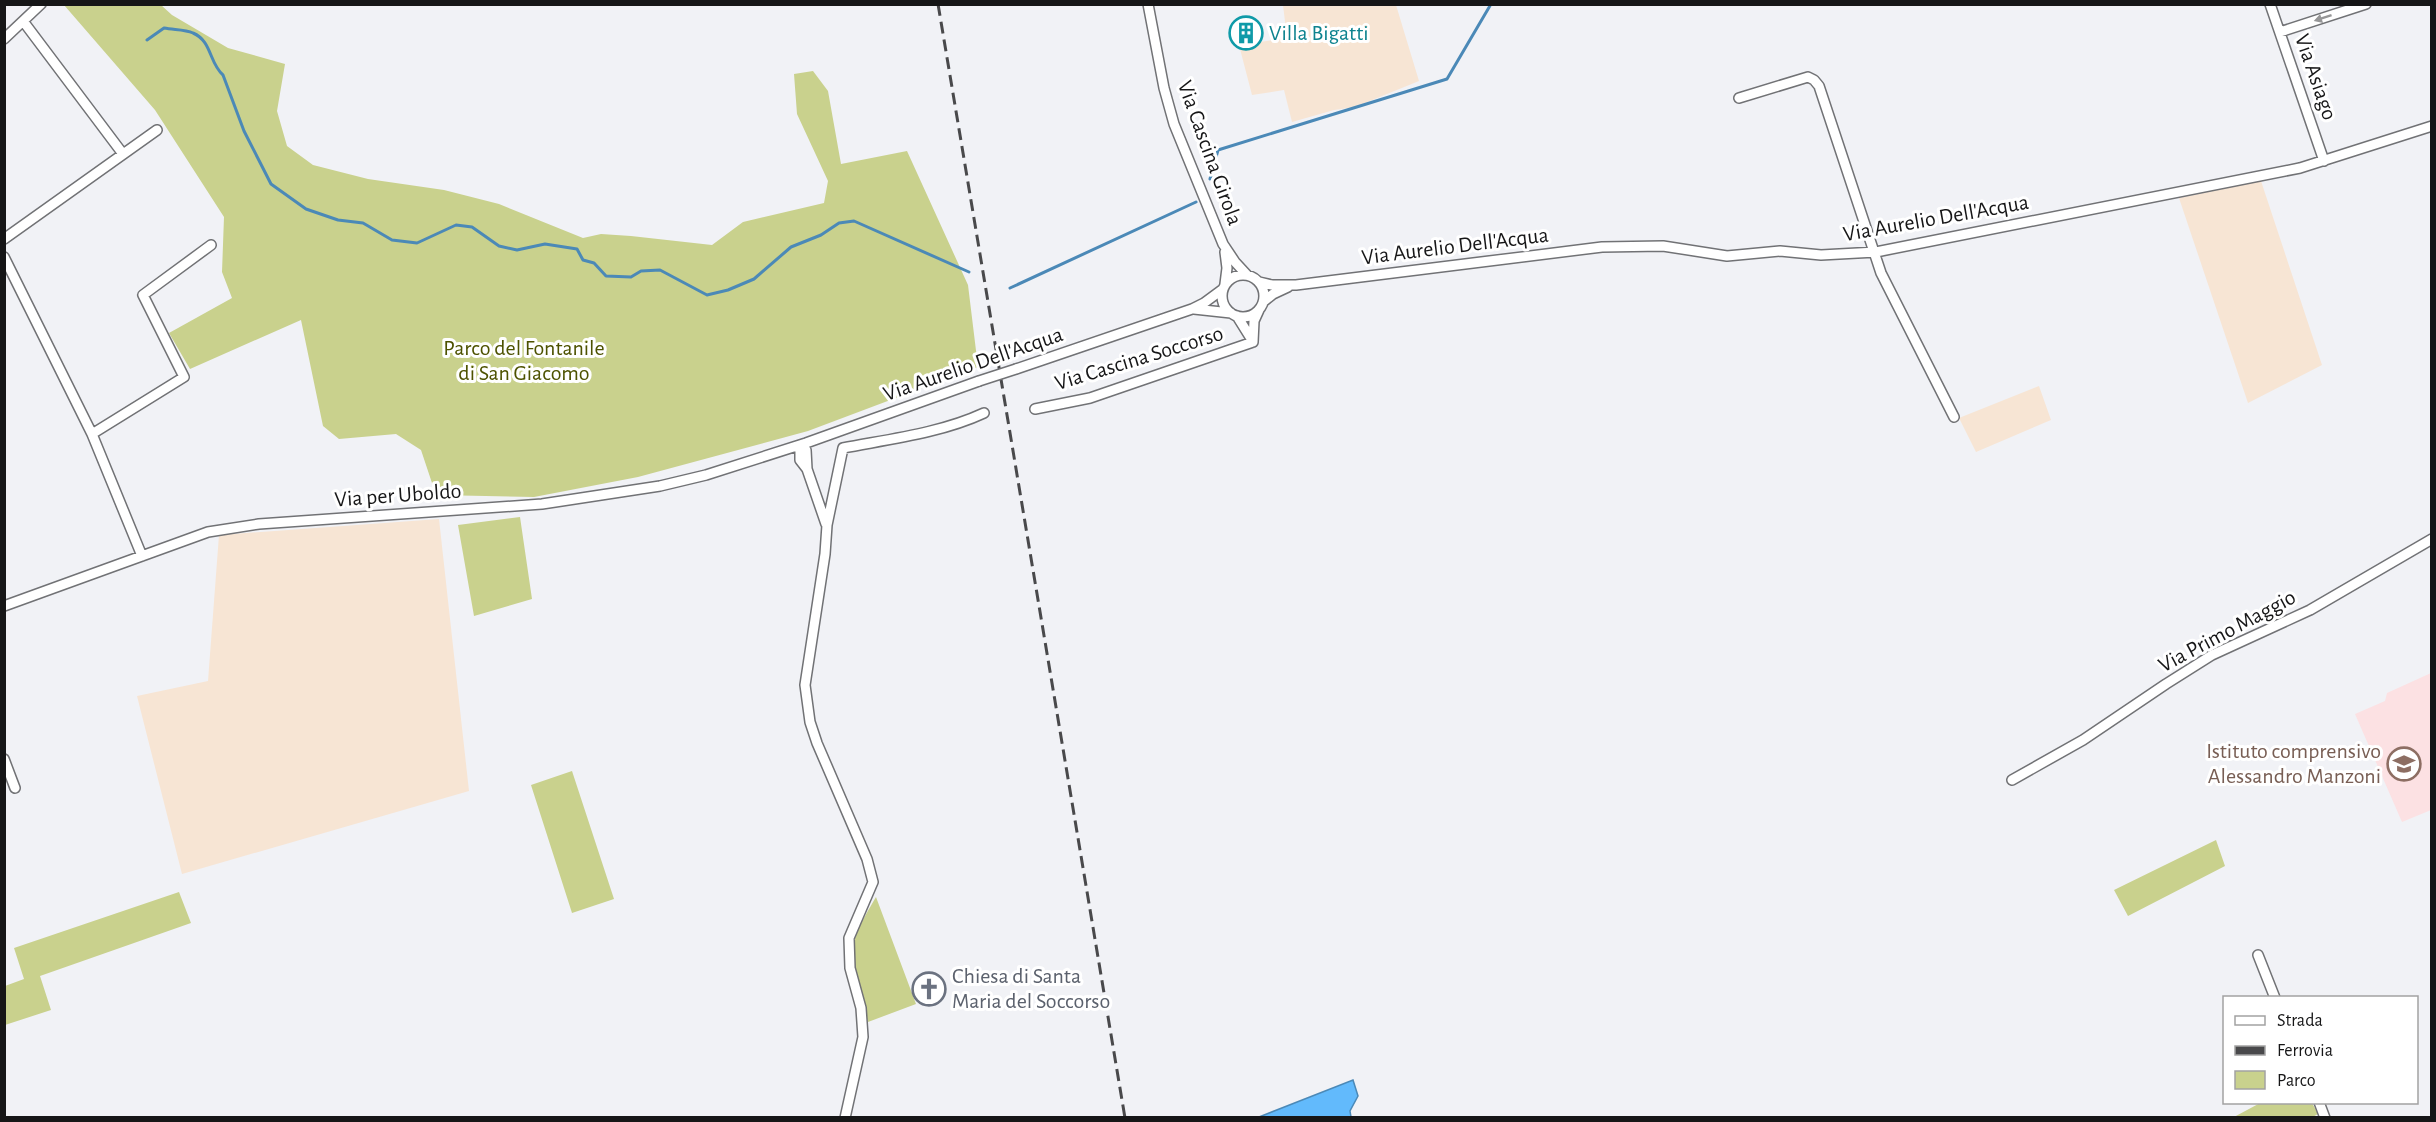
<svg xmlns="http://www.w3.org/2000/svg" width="2436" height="1122" viewBox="0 0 2436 1122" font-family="'Alegreya Sans',sans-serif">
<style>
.industrial{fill:#f7e5d4}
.education{fill:#fce1e3}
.green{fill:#c9d18d}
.water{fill:#62bafc;stroke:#4b89b7;stroke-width:1.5}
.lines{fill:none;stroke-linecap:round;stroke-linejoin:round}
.stream{stroke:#4b89b7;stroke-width:3}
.minor-casing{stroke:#717275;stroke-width:12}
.minor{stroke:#fff;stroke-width:9}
.rail{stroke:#49494b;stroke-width:3;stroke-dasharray:12 6;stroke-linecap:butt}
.minor-bridge-casing{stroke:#717275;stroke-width:12;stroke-linecap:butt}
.minor-bridge{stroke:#fff;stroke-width:9}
.oneway{fill:#969697}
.labels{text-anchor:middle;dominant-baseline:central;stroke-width:6;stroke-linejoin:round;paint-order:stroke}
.culture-label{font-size:22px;fill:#0d838f;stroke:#fff;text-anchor:start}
.street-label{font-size:22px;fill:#161617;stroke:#fff}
.park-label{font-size:22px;fill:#4d5200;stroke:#fff}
.education-label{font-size:22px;fill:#785e54;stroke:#fff;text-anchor:end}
.worship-label{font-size:22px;fill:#5b616d;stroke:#fff;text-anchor:start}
</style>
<rect width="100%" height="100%" fill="#f1f2f6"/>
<!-- industrial -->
<path class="industrial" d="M1283,5H1396L1419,81L1355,107L1334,110L1292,122L1284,90L1252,95L1239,45L1287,38Z
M2261,181L2322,365L2248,403L2179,198Z
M2039,386L2051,420L1976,452L1959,418Z
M439,519L469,791L182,874L137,696L208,681L219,535Z"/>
<!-- education -->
<path class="education" d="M2431,673V810L2402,822L2355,714L2385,701L2387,693Z"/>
<!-- green -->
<path class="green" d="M64,5H161L172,15L228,48L285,64L277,111L287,146L313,165L368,179L444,190L499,204L583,238L601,234L631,236L712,245L743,222L824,203L828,181L797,114L794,74L813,71L828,91L841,164L907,151L968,285L978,367L808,431L638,477L534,497L436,495L421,450L396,434L339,439L323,426L301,320L190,369L169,333L232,298L222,272L224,217L155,110Z
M520,517L532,599L474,616L458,525Z
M572,771L614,899L572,913L531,785Z
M2216,840L2225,866L2128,916L2114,890Z
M179,892L191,923L40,976L51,1010L5,1025V986L24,979L14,948Z
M876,897L916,1004L868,1022C860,995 845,963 856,935C861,922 869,909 876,897Z
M2262,1102L2312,1103L2318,1114L2311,1118L2234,1117Z"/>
<!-- water -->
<path class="water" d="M1353,1080L1358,1096L1350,1111L1351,1117H1259Z"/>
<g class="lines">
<!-- stream -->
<path class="stream" d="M147,40L164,28C174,30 185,29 193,33C212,41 209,63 223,75L244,131L271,184L306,209L338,220L363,223L392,240L417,243L456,225L472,227L499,246L517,250L545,244L577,249L583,260L594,263L606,276L631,277L641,271L660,270L707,295L728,290L754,279L791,247L821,235L839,223L854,221L969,272
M1210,179L1218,150L1447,79L1491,4
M1010,288L1196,202"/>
<defs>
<path id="minor" d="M1148,4L1164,88L1174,124L1223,244L1235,262L1247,275
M2270,4L2324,161
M23,21L123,154
M2280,32L2366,4
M4,39L41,4
M1739,98L1808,77L1814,80L1819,86L1881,273L1954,417
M4,239L157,130
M1225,252L1227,268L1225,284
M4,257L92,434L142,556
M1222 296a21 21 0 1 1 42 0a21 21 0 1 1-42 0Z
M1259,282L1272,285H1296L1602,247L1663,246L1727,256L1780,251L1821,255L1876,252L2300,168L2432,126
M1263,302L1273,294L1288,287
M1194,309L1231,313
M1237,316L1252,340
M1253,342L1254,321L1259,310
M1016,369L1192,309L1204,303L1223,289
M1035,409L1090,398L1253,342
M92,434L184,377L143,295L211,245
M800,445L806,450L807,469L826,524
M800,445V460L807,469
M4,606L208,532L259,524L542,504L660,486L706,475L806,443L979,381
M4,759L15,788
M2012,780L2083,740L2166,684L2212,655L2310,610L2432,539
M2258,955L2275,998
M2319,1102L2325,1118
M845,1118L863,1037L861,1008L850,968L849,938L873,882L867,859L817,743L810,722L805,685L825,554L827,525L843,448C890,439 941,433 984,413"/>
</defs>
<!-- minor casing -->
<use href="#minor" class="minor-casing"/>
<!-- minor -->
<use href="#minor" class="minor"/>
<!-- rail -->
<path class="rail" d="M938,4L1125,1118"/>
<defs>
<path id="minor-bridge" d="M979,381L1016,369"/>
</defs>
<!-- minor-bridge casing -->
<use href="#minor-bridge" class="minor-bridge-casing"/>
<!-- minor-bridge -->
<use href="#minor-bridge" class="minor-bridge"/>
</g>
<!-- one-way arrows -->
<defs><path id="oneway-solid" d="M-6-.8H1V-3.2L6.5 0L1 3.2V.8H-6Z" transform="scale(1.5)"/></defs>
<use class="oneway" href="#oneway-solid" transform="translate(2323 18) rotate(162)"/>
<!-- icons -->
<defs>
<symbol id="building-ring" viewBox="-11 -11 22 22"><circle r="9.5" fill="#fff" stroke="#0f9aa8" stroke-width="1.5"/><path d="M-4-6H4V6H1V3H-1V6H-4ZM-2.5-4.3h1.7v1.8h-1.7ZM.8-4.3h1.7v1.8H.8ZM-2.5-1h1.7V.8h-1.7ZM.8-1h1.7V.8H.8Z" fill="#0f9aa8"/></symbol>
<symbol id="school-ring" viewBox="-11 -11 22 22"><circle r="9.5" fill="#fff" stroke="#8d6e63" stroke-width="1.5"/><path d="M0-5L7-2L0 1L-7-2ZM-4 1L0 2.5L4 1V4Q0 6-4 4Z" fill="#8d6e63"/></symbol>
<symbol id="church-ring" viewBox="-11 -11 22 22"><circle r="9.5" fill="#fff" stroke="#6b7280" stroke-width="1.5"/><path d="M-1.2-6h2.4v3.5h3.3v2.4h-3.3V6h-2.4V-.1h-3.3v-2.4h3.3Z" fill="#6b7280"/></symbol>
</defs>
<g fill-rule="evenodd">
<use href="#building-ring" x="1227" y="14" width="38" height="38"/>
<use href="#school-ring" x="2385" y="745" width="38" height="38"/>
<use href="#church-ring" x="910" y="970" width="38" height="38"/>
</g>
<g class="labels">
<!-- culture labels -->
<g class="culture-label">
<text x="1269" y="33">Villa Bigatti</text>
</g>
<!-- street labels -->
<g class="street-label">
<text transform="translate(2316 77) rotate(71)">Via Asiago</text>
<text transform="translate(1210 153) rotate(70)">Via Cascina Girola</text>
<text transform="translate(1936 218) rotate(-10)">Via Aurelio Dell'Acqua</text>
<text transform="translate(1455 246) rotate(-7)">Via Aurelio Dell'Acqua</text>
<text transform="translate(1139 358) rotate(-17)">Via Cascina Soccorso</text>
<text transform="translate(973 364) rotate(-19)">Via Aurelio Dell'Acqua</text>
<text transform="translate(398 495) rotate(-4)">Via per Uboldo</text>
<text transform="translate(2227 631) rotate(-28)">Via Primo Maggio</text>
</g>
<!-- park labels -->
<g class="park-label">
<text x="524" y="348">Parco del Fontanile<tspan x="524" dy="25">di San Giacomo</tspan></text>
</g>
<!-- education labels -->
<g class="education-label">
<text x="2381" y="751">Istituto comprensivo<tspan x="2381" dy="25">Alessandro Manzoni</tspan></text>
</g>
<!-- worship labels -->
<g class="worship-label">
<text x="952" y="976">Chiesa di Santa<tspan x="952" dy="25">Maria del Soccorso</tspan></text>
</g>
</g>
<!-- border -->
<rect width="2436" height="1122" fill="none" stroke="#161617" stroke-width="12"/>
<!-- legend -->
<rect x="2223" y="996" width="195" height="108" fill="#ffffff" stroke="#a2a2a2" stroke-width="1.5"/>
<rect x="2235" y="1016" width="30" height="9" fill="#ffffff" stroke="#a2a2a2" stroke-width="1.5"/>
<text x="2277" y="1026" font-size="18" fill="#161617">Strada</text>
<rect x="2235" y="1046" width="30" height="9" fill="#49494b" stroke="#a2a2a2" stroke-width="1.5"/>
<text x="2277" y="1056" font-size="18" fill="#161617">Ferrovia</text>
<rect x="2235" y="1071" width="30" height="18" fill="#c9d18d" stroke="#a2a2a2" stroke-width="1.5"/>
<text x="2277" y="1086" font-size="18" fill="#161617">Parco</text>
</svg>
